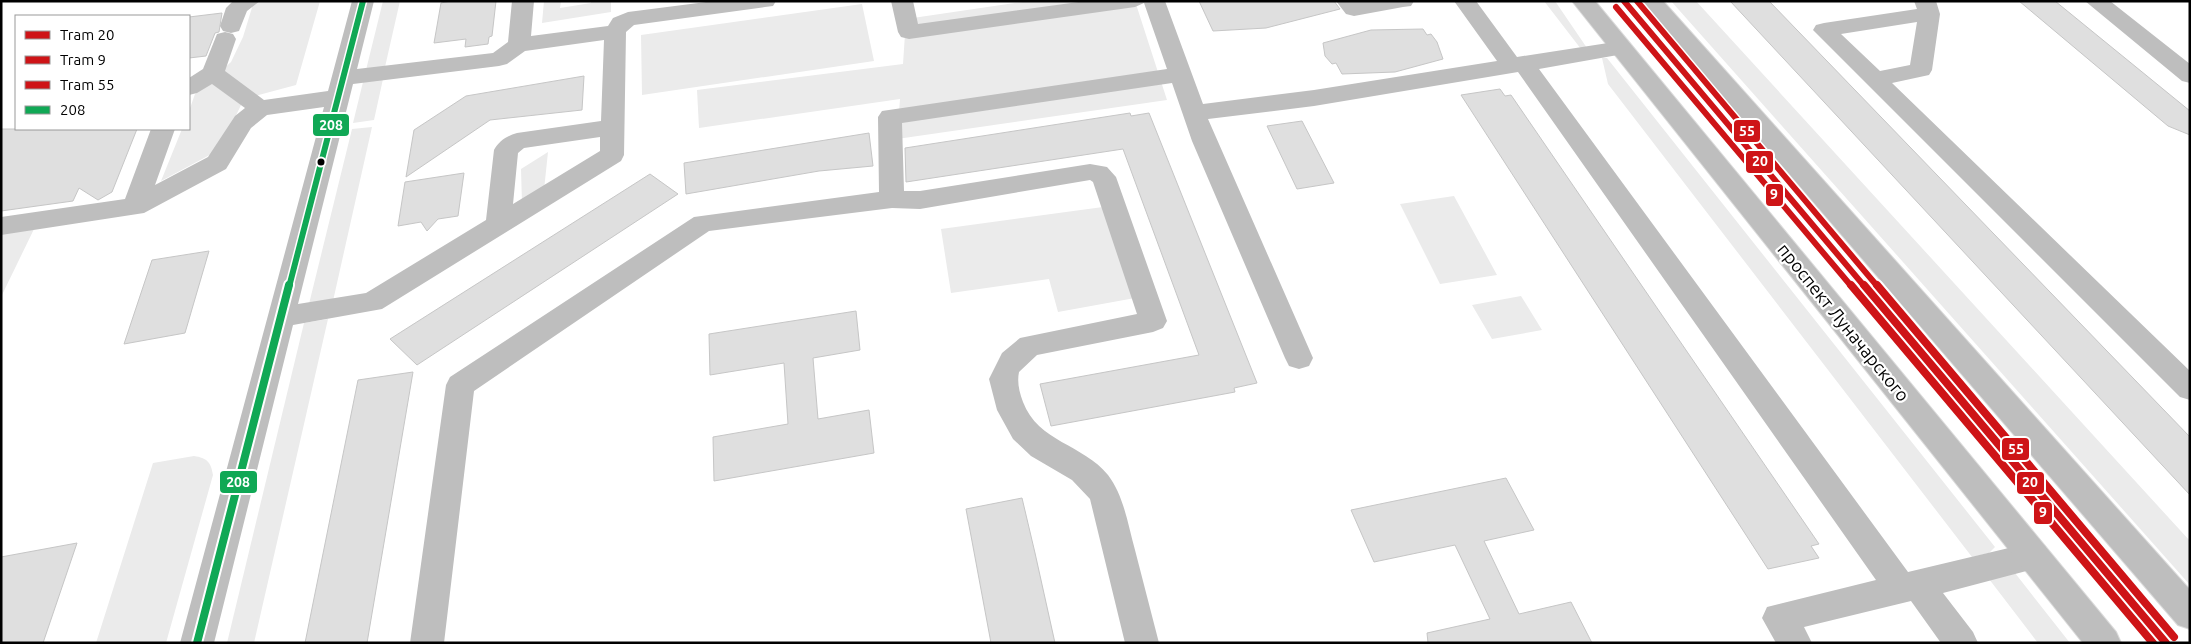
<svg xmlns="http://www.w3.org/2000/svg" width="2191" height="644" viewBox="0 0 2191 644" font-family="Ubuntu,sans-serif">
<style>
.green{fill:#ebebeb}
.building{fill:#dfdfdf;stroke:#c6c6c6}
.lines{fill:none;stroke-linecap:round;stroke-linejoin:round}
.major-casing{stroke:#dbdbdb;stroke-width:2}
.minor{fill:#bebebe;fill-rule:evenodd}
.major{fill:#bebebe;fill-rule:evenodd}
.bus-1-far1-casing{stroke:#fff;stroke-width:9}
.bus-1-casing{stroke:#fff;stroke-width:12}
.bus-1-far1{stroke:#10a855;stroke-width:6}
.bus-1{stroke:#10a855;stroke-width:8}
.tram-1-far1-casing{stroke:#fff;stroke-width:9}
.tram-1-casing{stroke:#fff;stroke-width:12}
.tram-2-far1-casing{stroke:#fff;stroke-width:9}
.tram-2-casing{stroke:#fff;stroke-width:12}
.tram-3-far1-casing{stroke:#fff;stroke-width:9}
.tram-3-casing{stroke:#fff;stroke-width:12}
.tram-1-far1{stroke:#ce1417;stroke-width:6}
.tram-1{stroke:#ce1417;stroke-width:8}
.tram-2-far1{stroke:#ce1417;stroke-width:6}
.tram-2{stroke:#ce1417;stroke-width:8}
.tram-3-far1{stroke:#ce1417;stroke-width:6}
.tram-3{stroke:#ce1417;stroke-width:8}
.bus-dot{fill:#000;stroke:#fff;stroke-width:2}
.labels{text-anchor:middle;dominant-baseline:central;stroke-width:4.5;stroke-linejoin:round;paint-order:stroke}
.street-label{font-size:18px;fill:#000;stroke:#fff}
.line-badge{stroke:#fff;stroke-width:2}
.badge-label{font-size:14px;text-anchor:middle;font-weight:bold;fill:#fff}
</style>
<rect width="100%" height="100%" fill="#fff"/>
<!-- green -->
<path class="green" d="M254,1H320L296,85L244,99L219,150L161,181L182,129H189V111L195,94L231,62L243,37Z
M383,1H400L385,67L366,70Z
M544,1H561L560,8L591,3V1H611V12L542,23Z
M1029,1H1135L1167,100L897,139L900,99L699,128L697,90L903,64L906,19Z
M1544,1H1555L1587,48L1581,49Z
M1671,1H1696L2190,541V585Z
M862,4L874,61L642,95L641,35Z
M1602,58H1607L1995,547L1989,553L1972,557L1608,84Z
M383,79L374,120L353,123L363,82Z
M372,127L333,301L309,304L352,129Z
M548,152L544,190L522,204L521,169Z
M1454,196L1497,275L1440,284L1400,204Z
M1103,207L1135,298L1058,312L1049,279L951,293L941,229Z
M35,227L1,297V232Z
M1521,296L1542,330L1492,339L1472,305Z
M328,319L254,643H227L304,323Z
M194,456C207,458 211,462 213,475L166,643H96L153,463Z
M2015,573L2070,643H2038L1989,579Z"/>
<!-- building -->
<path class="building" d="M451,1H496L492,36L489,37L488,44L465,47L466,39L434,43L441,3Z
M1199,1H1334L1340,9L1266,28L1213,31Z
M1730,1H1769L2190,437V495Z
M2019,1H2055L2190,111V135L2168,126Z
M222,13L219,32L215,33L206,56L189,58V17Z
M1423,29L1427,35L1431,34L1437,42L1443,59L1395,72L1342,74L1336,63L1332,64L1325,56L1323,43L1371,30Z
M584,76L582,110L490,120L406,177L414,130L466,96Z
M1500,89L1505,96L1511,95L1819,544L1811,546L1819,558L1768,569L1461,95Z
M1130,113L1131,116L1149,113L1257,383L1234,388L1235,392L1051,426L1040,384L1199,355L1123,149L906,182L905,148Z
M1302,121L1334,183L1297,189L1267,126Z
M1,129H137L112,192L98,200L79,188L73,201L1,211Z
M869,133L873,166L819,171L686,194L684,163Z
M464,173L458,216L438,219L427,231L421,222L398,226L405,182Z
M650,174L678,194L417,365L390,339Z
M209,251L185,333L124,344L152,260Z
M856,311L860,350L813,358L818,419L869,410L874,453L714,481L713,437L788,424L784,363L710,375L709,334Z
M413,372L367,643H305L358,380Z
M1506,478L1534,530L1484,541L1519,614L1571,602L1592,643H1428L1427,633L1490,619L1455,545L1374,562L1351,510Z
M1022,498L1035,553L1055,643H991L966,509Z
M77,543L43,643H1V557Z"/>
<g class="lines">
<defs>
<path id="major" d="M1572,1H1595L2116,632L2121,643H2083Z
M1640,1H1663L2190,590V629L2178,625Z"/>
</defs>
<!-- major casing -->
<use href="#major" class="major-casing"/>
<!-- minor -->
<path class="minor" d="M233,1H260L247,11L239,31L231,33L223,31L220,26L226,8Z
M352,1H374L357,69L493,53L508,42L512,1H534L531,36L608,26L613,18L628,12L714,1H776L773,6L765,7L634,25L626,32L624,155L621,161L382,309L293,325L214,643H180L324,107L267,115L251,128L226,169L144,213L1,235V217L125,199L151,129H175L155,185L208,157L235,116L245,108L212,84L197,93L189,95V78L203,69L217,34L225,32L233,34L236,39L225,71L264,100L328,91ZM604,40L601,121L517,133C507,136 499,141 494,150L486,220L366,293L298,304L353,84L499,66L507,64L525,51ZM600,137V151L513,204L518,153L524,148Z
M891,1H913L918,24L1086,1H1165L1203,104L1314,90L1497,61L1454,1H1476L1517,57L1621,41L1629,43L1632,48L1629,53L1539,69L1908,572L2034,542L2045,546L2050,556L2045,566L1943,593L1973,632L1978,643H1941L1911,601L1804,627L1812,643H1776L1762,618L1767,607L1876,580L1518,72L1314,106L1208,119L1313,358L1309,366L1299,369L1289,366L1285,358L1192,141L1172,83L902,123L904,191H920L1090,164L1107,167L1116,177L1167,321L1163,328L1153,332L1037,355L1019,372C1017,382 1019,391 1023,402C1038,442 1083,444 1108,475C1124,496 1128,525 1135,550C1143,581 1151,612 1159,643H1125L1090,499L1072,480L1031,456L1013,439L997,410L989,379L1002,353L1020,338L1137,314L1093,182L1090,180L920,209L892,208L709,231L474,391L444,643H410L446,385L450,377L694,217L879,192L878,117L882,111L1167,69L1144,3L1135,7L909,39L901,37L898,32Z
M1336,1H1414L1411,6L1403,7L1354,16L1346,14Z
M1914,1H1936L1940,14L1932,70L1929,75L1892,83L2190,371V400L2180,397L1813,30L1816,25L1824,23L1917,9ZM1917,22L1910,65L1880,71L1841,34Z
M2085,1H2110L2190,64V83L2182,81Z"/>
<!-- major -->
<use href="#major" class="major"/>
<defs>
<path id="bus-1-far1" d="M289,287L363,1"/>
<path id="bus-1" d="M197,643L289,285"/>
</defs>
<!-- bus-1-far1 casing -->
<use href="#bus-1-far1" class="bus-1-far1-casing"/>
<!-- bus-1 casing -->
<use href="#bus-1" class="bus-1-casing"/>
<!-- bus-1-far1 -->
<use href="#bus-1-far1" class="bus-1-far1"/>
<!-- bus-1 -->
<use href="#bus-1" class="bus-1"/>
<defs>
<path id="tram-1-far1" d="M1624,1L1865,287"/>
<path id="tram-1" d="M1864,285L2166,643"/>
<path id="tram-2-far1" d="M1616,7L1852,287"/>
<path id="tram-2" d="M1851,285L2153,643"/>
<path id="tram-3-far1" d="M1637,1L1878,287"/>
<path id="tram-3" d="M1877,285L2174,637"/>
</defs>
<!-- tram-1-far1 casing -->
<use href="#tram-1-far1" class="tram-1-far1-casing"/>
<!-- tram-1 casing -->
<use href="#tram-1" class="tram-1-casing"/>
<!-- tram-2-far1 casing -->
<use href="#tram-2-far1" class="tram-2-far1-casing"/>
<!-- tram-2 casing -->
<use href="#tram-2" class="tram-2-casing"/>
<!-- tram-3-far1 casing -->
<use href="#tram-3-far1" class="tram-3-far1-casing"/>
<!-- tram-3 casing -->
<use href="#tram-3" class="tram-3-casing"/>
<!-- tram-1-far1 -->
<use href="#tram-1-far1" class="tram-1-far1"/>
<!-- tram-1 -->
<use href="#tram-1" class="tram-1"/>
<!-- tram-2-far1 -->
<use href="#tram-2-far1" class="tram-2-far1"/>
<!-- tram-2 -->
<use href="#tram-2" class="tram-2"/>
<!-- tram-3-far1 -->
<use href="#tram-3-far1" class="tram-3-far1"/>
<!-- tram-3 -->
<use href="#tram-3" class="tram-3"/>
</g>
<!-- markers -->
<circle class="bus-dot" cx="321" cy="162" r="4.5"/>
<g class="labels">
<!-- street labels -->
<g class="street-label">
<text transform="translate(1844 322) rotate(51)">проспект Луначарского</text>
</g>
</g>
<g class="line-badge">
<rect x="312" y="113" width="38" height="24" rx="5" fill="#10a855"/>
<rect x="1733" y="119" width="28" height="24" rx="5" fill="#ce1417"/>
<rect x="1745" y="150" width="29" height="24" rx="5" fill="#ce1417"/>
<rect x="1765" y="183" width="19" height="24" rx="5" fill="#ce1417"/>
<rect x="2001" y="437" width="29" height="24" rx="5" fill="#ce1417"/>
<rect x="219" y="470" width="39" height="24" rx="5" fill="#10a855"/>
<rect x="2016" y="471" width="29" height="24" rx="5" fill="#ce1417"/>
<rect x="2033" y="501" width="20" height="24" rx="5" fill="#ce1417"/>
</g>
<g class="badge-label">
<text x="331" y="130">208</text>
<text x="1747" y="136">55</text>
<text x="1760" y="166">20</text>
<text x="1774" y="199">9</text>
<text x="2016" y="454">55</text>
<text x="238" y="487">208</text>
<text x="2030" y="487">20</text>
<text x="2043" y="517">9</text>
</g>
<!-- border -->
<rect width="2191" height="644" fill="none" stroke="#000000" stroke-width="5"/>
<!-- legend -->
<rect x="15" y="15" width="175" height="115" fill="#ffffff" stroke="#999999"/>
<rect x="25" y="31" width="25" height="8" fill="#ce1417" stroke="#999999"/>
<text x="60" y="40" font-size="15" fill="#000000">Tram 20</text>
<rect x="25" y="56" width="25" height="8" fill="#ce1417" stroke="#999999"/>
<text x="60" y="65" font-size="15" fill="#000000">Tram 9</text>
<rect x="25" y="81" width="25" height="8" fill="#ce1417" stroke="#999999"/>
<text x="60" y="90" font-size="15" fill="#000000">Tram 55</text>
<rect x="25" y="106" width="25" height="8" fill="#10a855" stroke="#999999"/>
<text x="60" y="115" font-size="15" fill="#000000">208</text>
</svg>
